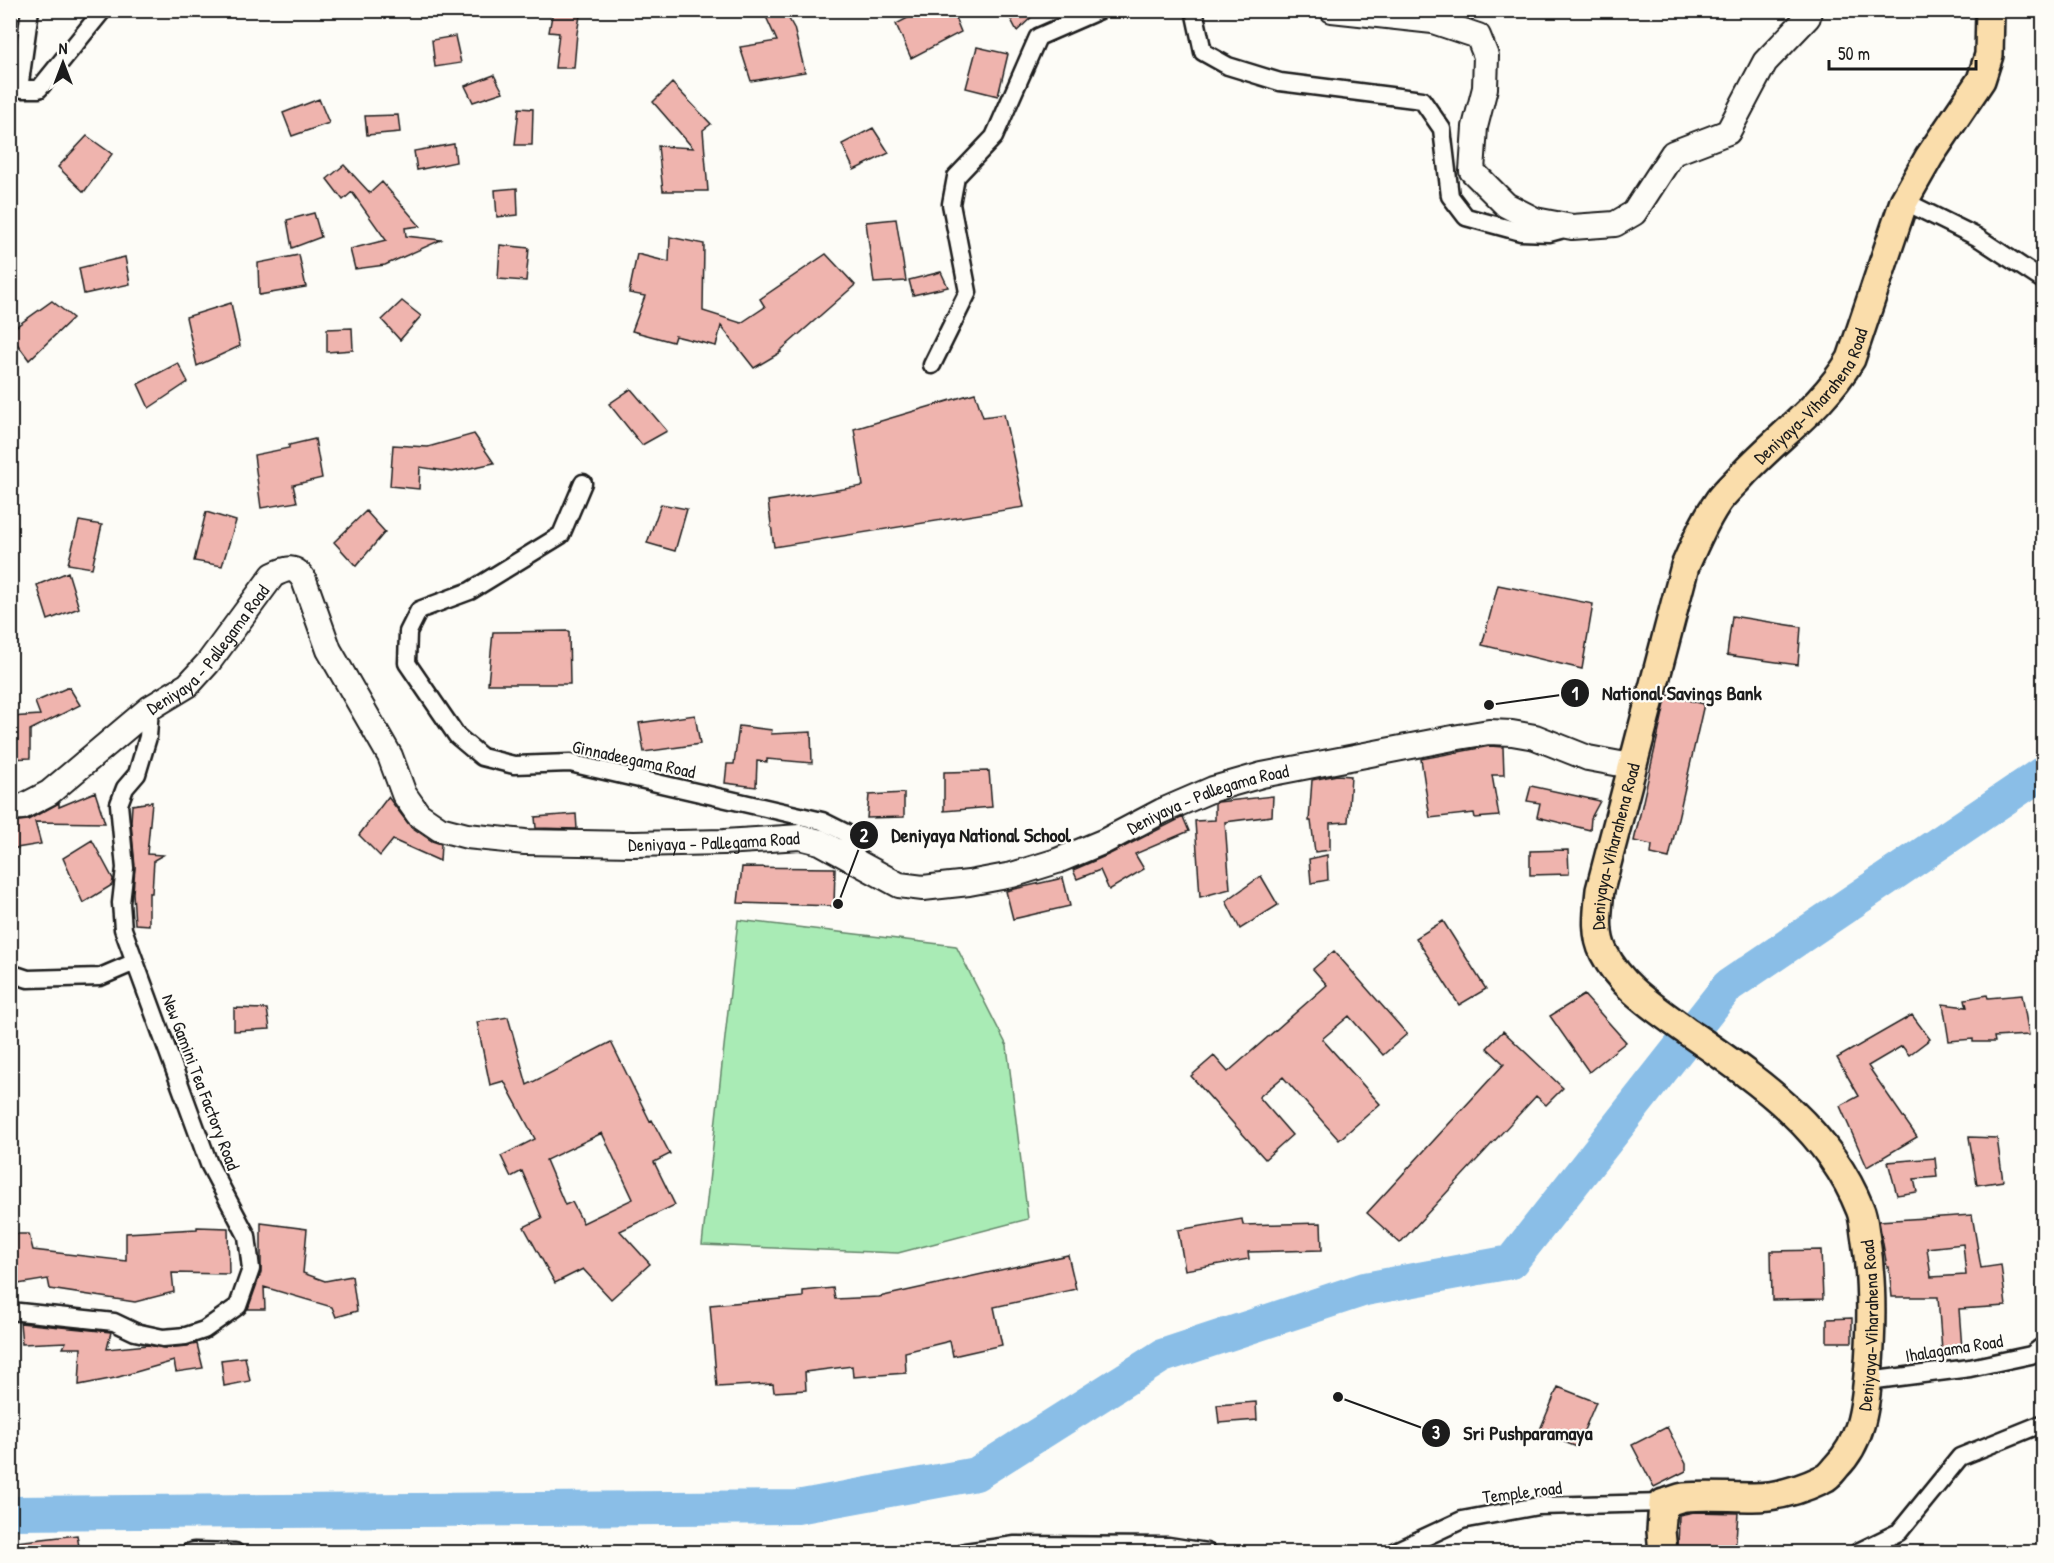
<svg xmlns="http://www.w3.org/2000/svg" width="2054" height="1563" viewBox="0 0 2054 1563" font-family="'Patrick Hand',sans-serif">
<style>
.green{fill:#a9ebb5;stroke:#628468;stroke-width:1.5}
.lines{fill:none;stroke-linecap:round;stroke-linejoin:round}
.river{stroke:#8abee7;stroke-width:34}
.building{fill:#efb4ae;stroke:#1c1c1c;stroke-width:1.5;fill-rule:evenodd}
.street-casing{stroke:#1c1c1c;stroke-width:21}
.secondary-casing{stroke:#1c1c1c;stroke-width:28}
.primary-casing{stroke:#1c1c1c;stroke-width:32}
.street{stroke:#fdfcf7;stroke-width:16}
.secondary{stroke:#fdfcf7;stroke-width:24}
.primary{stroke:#faddab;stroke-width:27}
.labels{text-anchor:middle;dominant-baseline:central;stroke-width:4.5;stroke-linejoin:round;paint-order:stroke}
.street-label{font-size:18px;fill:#1c1c1c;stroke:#fdfcf7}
.leader{fill:none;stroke:#1c1c1c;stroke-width:2}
.callout-dot{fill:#1c1c1c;stroke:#fdfcf7;stroke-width:2}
.mark-label{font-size:18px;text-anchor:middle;font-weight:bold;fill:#fff}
.callout-label{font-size:20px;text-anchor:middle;font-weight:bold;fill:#1c1c1c;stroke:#fdfcf7;stroke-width:4.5;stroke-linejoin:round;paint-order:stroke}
</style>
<rect width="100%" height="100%" fill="#fdfcf7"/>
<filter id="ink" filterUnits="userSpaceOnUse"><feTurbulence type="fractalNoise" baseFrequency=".0167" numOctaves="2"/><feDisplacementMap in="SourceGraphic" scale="12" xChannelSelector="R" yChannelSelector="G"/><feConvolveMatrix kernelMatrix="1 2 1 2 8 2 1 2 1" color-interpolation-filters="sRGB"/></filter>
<g filter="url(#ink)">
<!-- green -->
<path class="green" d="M738,920L956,946L1007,1046L1028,1219L898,1253L702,1245Z"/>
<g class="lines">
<!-- river -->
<path class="river" d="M10,1513L797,1507L976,1474L1162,1356L1365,1289L1511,1262L1728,986L2044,772"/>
</g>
<!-- building -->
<path class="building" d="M553,10H581L577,33L574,68H555L559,33L549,32Z
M763,10H784L794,28L805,72L751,81L740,47L777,41Z
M923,10H952L961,32L911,58L896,24Z
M1006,10H1039L1017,31Z
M455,36L461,63L435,67L432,40Z
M977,47L1008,54L998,96L966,88Z
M494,75L503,92L473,102L465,86Z
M672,83L711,124L703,130L708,191H663L658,146L693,148L653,102Z
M319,99L329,123L292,136L283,113Z
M519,108L533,109L532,145H515Z
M398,115L400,132L367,135L365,116Z
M873,128L889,153L854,170L842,144Z
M87,136L112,154L84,192L58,167Z
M454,144L456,162L417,170L414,151Z
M344,165L370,193L382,182L420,226L405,228L406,236L441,240L385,265L355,269L350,249L386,240L352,192L343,200L327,179Z
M517,188L518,215L497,217L495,190Z
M314,213L321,237L292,248L287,220Z
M896,219L906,281L874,283L866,222Z
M670,237L704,244L703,311L741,323L765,307L760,299L826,254L855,285L780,351L781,352L754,368L721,326L716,346L675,336L673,342L632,331L645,296L629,293L637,254L669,262Z
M500,245L529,248L526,281L498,279Z
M299,255L306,287L259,295L258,263Z
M125,257L130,284L84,294L79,268Z
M941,272L948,287L913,295L909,280Z
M52,301L73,318L29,360L10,334V331Z
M402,301L421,316L400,340L382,320Z
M231,303L240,346L197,366L186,317Z
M352,328L353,350L327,352V329Z
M178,363L188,382L149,408L138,384Z
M631,389L667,431L642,445L609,404Z
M975,393L983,417L1004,414L1024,507L774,547L768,501L863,486L854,429Z
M474,434L494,463L452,472L420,467L419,489L390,486L393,445L428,447Z
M315,439L322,478L293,485L297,502L261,508L254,455L289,448V445Z
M661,504L687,509L675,551L647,543Z
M366,511L385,532L356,566L334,542Z
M206,512L236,521L222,566L194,561Z
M79,521L102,525L92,568L68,564Z
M68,572L79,608L48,620L37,585Z
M1498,585L1593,604L1582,669L1482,645Z
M1732,616L1801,627L1798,665L1727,655Z
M569,631L570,684H488L493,632Z
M69,687L80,705L30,730V758L10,759V717L40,715L35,702Z
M1667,695L1704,704L1669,858L1651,854L1652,845L1634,841Z
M695,715L700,744L644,752L639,723Z
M739,726L772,730L771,734L811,732L812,763L767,759V762L757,761L756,787L725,783L727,764H734Z
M1490,746L1503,747L1504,775H1492L1499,816L1475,818L1474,813L1430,818L1421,759Z
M989,771L992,807L944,811V772Z
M1337,775L1351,776L1348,822L1330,823V850L1315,852L1311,821H1309L1312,780Z
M1531,786L1600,801L1591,818L1590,830L1537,817L1540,803L1527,801Z
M95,792L105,823L35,822L41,844L10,849V822L28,820L59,803V807Z
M904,793V817L867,818L869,795Z
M1273,796L1272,816L1225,822L1230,889L1200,897L1195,821L1215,820V804L1218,802Z
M388,797L410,826L432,841L441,844L440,861L393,840L380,856L359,835Z
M152,802L147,854L163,855L154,860L152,893H149V925L135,924L133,893L135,867L131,822L132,805Z
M576,814L577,829L536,828L535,817Z
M1183,817L1189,831L1135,854L1144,869L1109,890L1100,870L1077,879L1073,870L1110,854Z
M92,840L113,879L112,885L83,903L63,858Z
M1568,850L1569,874L1530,875V851Z
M1327,855L1328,880L1311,883L1309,859Z
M742,867L835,868L834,906L738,903Z
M1261,876L1278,905L1240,929L1226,901Z
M1063,878L1070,906L1013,919L1006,891Z
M1443,921L1486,989L1459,1005L1416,938Z
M1334,951L1407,1034L1383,1055L1349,1016L1322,1039L1380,1104L1339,1140L1283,1077L1259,1097L1292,1135L1265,1159L1191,1076L1214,1056L1228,1072L1327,985L1313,969Z
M1584,995L1626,1042L1589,1072L1550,1016Z
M1987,995L1988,998L2022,995L2029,1035L1994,1037L1995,1042H1973V1039L1949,1041L1943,1004L1967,1007L1965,999Z
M234,1008L267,1009L270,1029L234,1031Z
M1912,1015L1930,1039L1909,1055L1902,1046L1868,1066L1917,1137L1867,1167L1840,1106L1859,1096L1837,1058Z
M508,1017L527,1085L611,1042L650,1121L652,1120L670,1154L654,1162L675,1205L620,1231L650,1264L611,1299L583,1269L555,1283L524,1227L542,1218L522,1171L511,1177L501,1156L535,1139L504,1081L490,1085L477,1022ZM602,1133L633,1199L583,1223L572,1202L565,1205L546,1160Z
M1503,1031L1563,1088L1546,1105L1536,1096L1400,1243L1367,1213L1504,1064L1487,1048Z
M1969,1137L1997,1138L2003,1181L1977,1185Z
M1935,1158L1937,1177L1914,1179L1917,1192L1897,1195L1888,1162Z
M1972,1215L1981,1268L2001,1265L2006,1306L1959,1309L1962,1349L1942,1351L1938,1297H1892L1889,1267H1887L1879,1221ZM1963,1244L1966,1275L1931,1277L1927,1248Z
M1242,1219L1243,1225L1321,1223L1322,1250L1248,1252L1249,1259L1185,1270L1178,1230Z
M261,1223L307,1229L303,1273L325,1281L352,1276L357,1311L336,1317L332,1307L264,1287L265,1309H248L261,1272Z
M197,1227L228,1228L229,1274L172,1273L174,1292L135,1302L50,1289L48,1279L18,1284L10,1283V1234H29L33,1250L126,1261V1233L197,1229Z
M1821,1250L1823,1299L1772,1300L1771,1251Z
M1068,1255L1076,1289L994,1307L1002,1345L953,1356L950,1341L905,1352L906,1373L853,1377L852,1366L805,1372L806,1390L774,1392L773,1384L717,1387L710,1305L803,1297V1291L833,1288L835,1299L879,1297Z
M1852,1318V1342H1827V1319Z
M20,1323L111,1332L107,1349L148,1345L164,1348L187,1346L197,1344L203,1368L176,1372L174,1361L115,1378L79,1385L81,1348H63L66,1342L22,1344Z
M245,1357L250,1381L224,1386L221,1360Z
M1558,1387L1596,1402L1577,1447L1539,1432Z
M1256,1402L1257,1420L1219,1423L1217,1405Z
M1667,1427L1686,1464V1471L1654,1487L1632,1445Z
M1694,1512L1738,1513L1735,1552H1678L1679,1515Z
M77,1535L80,1552H17L16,1542Z"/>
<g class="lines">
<defs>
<path id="street" d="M30,10L20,82L23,89H39L103,10
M1194,10L1203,52L1228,66L1280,82L1422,100L1442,129L1450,196L1466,217L1521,232L1549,233L1560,230
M1904,201L1977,237L2044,281
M932,365L968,292L951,204L956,177L994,137L1038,37L1100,10
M583,483L561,535L470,591L419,610L408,632L407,663L457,736L482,757L514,765L570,763L822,821L846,833L860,863
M10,973L28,979L100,977L135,962
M10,1311L114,1322L135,1332L163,1338L186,1336L204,1330L238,1306L251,1269L247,1236L209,1164L123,929L121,903L125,868L119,804L125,788L137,774L148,737L150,708
M1868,1381L1970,1368L2031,1355L2044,1345
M190,1552L194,1551L235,1552
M965,1552L1015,1545L1169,1546L1207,1552
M1393,1552L1462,1520L1538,1506L1663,1503
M1858,1552L1899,1532L1960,1457L2044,1423"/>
<g id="secondary">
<path d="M1332,10L1433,21L1478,36L1486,56L1485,88L1475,127L1472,171L1506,205L1535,220L1572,227L1615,224L1634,213L1673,153L1728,132L1765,62L1808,17L1809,10"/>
<path id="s1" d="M10,808L22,807L49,793L150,708L188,685L208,663L273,575C287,568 295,565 304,580L329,650L390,756L404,794L418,814L440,829L467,836L525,842L634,844L724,842L800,837L820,842L899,885L923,888L969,883L1012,875L1057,861L1105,841L1162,811L1213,789L1262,775L1453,738L1489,732L1512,733L1535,737L1588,758L1631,766"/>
</g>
<g id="primary">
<path id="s2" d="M1663,1552L1661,1531L1663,1503C1670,1502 1677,1498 1685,1497C1707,1495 1730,1497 1753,1497C1776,1497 1802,1489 1823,1479C1828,1477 1832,1472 1836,1467C1861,1442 1865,1409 1868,1376C1872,1329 1873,1286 1866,1240C1864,1230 1864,1218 1860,1209C1827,1126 1755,1079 1685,1030C1655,1008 1621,987 1604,953C1594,934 1598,910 1600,890L1685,566C1695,544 1704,521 1719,500C1726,491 1736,482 1744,473C1782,433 1822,407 1851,359L1904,201L1929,157L1981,80L1989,55L1990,10"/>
</g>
</defs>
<!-- street casing -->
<use href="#street" class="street-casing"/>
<!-- secondary casing -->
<use href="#secondary" class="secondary-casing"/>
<!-- primary casing -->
<use href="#primary" class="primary-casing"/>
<!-- street -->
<use href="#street" class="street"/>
<!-- secondary -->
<use href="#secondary" class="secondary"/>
<!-- primary -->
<use href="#primary" class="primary"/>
</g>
</g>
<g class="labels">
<!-- street labels -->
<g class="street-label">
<text stroke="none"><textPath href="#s2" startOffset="1478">Deniyaya-Viharahena Road</textPath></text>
<text stroke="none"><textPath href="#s1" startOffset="258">Deniyaya - Pallegama Road</textPath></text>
<text transform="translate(634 759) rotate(12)">Ginnadeegama Road</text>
<text stroke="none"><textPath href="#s1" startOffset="1480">Deniyaya - Pallegama Road</textPath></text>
<text stroke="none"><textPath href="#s1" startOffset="958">Deniyaya - Pallegama Road</textPath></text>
<text stroke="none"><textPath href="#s2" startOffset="974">Deniyaya-Viharahena Road</textPath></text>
<text transform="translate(201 1082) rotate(69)">New Gamini Tea Factory Road</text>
<text stroke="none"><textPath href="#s2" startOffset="380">Deniyaya-Viharahena Road</textPath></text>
<text transform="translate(1954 1348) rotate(-9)">Ihalagama Road</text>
<text transform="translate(1522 1492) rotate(-7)">Temple road</text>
</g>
</g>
<!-- callouts -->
<path class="leader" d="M1489 705L1575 693M838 904L864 835M1338 1397L1436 1433"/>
<g class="callout-dot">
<circle cx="1489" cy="705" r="6"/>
<circle cx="838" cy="904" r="6"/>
<circle cx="1338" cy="1397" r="6"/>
<circle cx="1575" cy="693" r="15"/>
<circle cx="864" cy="835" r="15"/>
<circle cx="1436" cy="1433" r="15"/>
</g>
<g class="mark-label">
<text x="1575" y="700">1</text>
<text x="864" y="842">2</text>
<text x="1436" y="1439">3</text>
</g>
<g class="callout-label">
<text x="1682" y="700">National Savings Bank</text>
<text x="981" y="842">Deniyaya National School</text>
<text x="1528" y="1440">Sri Pushparamaya</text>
</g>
<!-- margin -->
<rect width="2054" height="1563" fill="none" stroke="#fdfcf7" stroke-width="36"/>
<rect x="18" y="18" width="2018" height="1527" fill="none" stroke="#1c1c1c" stroke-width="2" filter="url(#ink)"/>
<!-- north arrow -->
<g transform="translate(63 63)" stroke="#fdfcf7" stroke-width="4.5" paint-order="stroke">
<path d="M0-4.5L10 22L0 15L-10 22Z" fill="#1c1c1c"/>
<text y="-9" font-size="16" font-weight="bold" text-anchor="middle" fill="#1c1c1c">N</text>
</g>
<!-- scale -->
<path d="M1829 60v9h147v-9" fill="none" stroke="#1c1c1c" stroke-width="3"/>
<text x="1838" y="60" font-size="18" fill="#1c1c1c" stroke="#fdfcf7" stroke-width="4.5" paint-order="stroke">50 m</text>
</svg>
